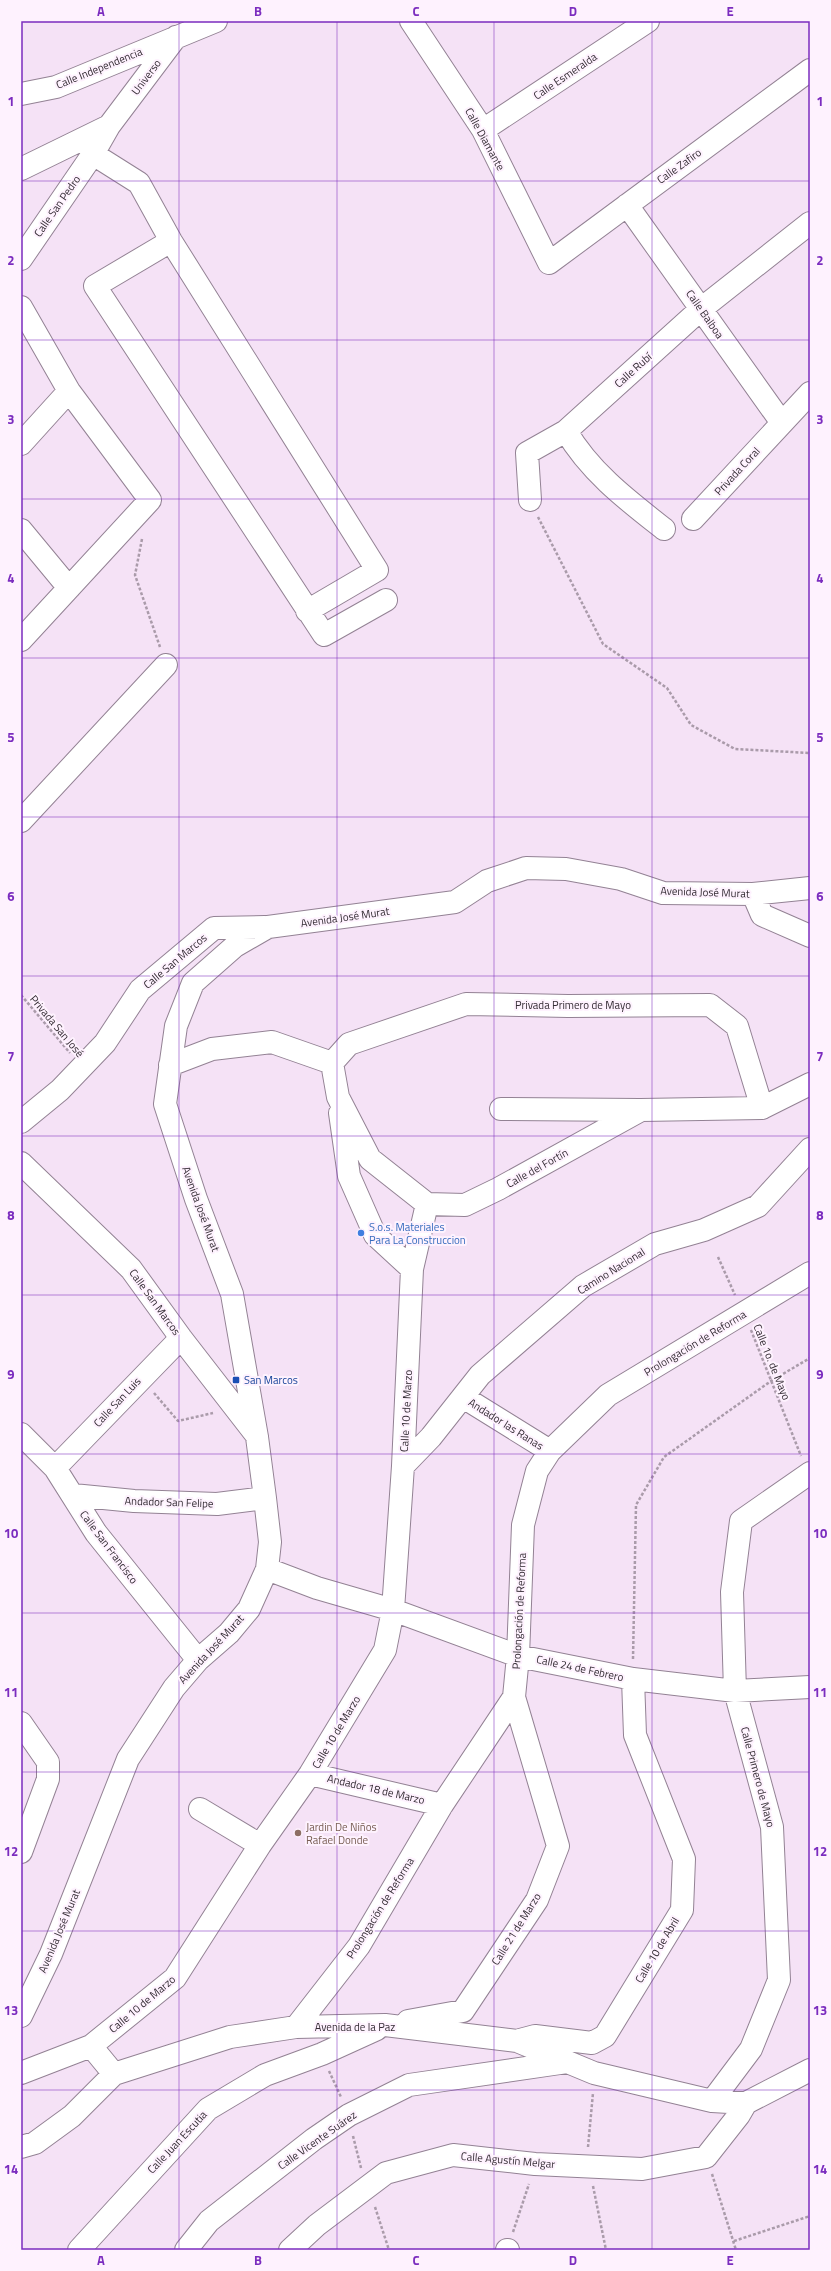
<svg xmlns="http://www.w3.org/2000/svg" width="831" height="2271" viewBox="0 0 831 2271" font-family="'Titillium Web',sans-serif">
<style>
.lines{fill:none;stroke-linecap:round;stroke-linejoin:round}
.minor-casing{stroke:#938294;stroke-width:24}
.path{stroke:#aa9baa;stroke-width:2.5;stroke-dasharray:3 2;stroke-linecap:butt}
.minor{stroke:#fff;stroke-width:22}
.grid{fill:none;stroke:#7b2cbf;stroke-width:1;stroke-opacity:0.55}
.shop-dot{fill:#3f7fe0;stroke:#fef2fe;stroke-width:1.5}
.transit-dot{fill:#1a4fb4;stroke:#fef2fe;stroke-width:1.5}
.education-dot{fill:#8d6e63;stroke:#fef2fe;stroke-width:1.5}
.labels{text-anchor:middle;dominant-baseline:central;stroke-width:4;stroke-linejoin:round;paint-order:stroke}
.street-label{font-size:11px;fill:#342c34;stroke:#fef2fe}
.shop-label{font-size:11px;fill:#366cbe;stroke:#fef2fe;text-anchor:start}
.transit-label{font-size:11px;fill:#164399;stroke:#fef2fe;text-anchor:start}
.education-label{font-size:11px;fill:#785e54;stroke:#fef2fe;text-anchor:start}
.neatline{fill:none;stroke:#7b2cbf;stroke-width:1.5}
.grid-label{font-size:13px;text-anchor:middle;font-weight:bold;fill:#7b2cbf}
</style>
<rect width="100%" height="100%" fill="#f5e2f6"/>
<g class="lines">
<defs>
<path id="minor" d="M411,21L483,130L549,263L810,70
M21,94L56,87L216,21
M483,130L648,21
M93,154L139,183L171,241L377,570L307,611
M21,169L109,126
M627,205L782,423
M171,241L95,286L324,635L386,600
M21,259L93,154L109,126L176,37
M21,307L69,391L150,500L21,640
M566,431C590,472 627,500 664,529
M21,444L69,391
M530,500L527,453L566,431L701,309L810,223
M693,519L810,393
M21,530L69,588
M21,821L166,665
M753,894L762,915L810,936
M332,1063L349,1044L466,1004L568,1006L710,1005L737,1026L762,1108
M170,1065L212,1049L272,1042L332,1063
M501,1109L640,1110
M340,1113L349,1176L375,1235L412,1269
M21,1122L60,1090L105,1043L140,990L214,928L265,927
M21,1163L131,1269L181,1338L257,1436
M427,1204L465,1205L498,1189L641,1110L762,1108L810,1084
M463,1397L550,1451
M21,1434L55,1468L96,1533L198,1660
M403,1466L431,1437L480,1375L583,1286L655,1244L704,1230L758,1206L810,1149
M55,1468L181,1338
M73,1495L134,1501L217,1504L265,1498
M267,1569L317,1588L393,1610L518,1656L633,1679L735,1691L810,1687
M21,1723L48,1762V1779L21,1852
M310,1774L442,1805
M200,1809L260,1845
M21,2016L51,1954L128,1759L174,1688L198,1660L229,1633L249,1609L267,1569L270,1542L265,1498L257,1437L232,1294L196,1199L165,1104L176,1026L193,983L235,946L268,927L455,902L487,881L526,868L566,869L621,879L663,893L753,894L810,888
M408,2021L463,2011L537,1900L558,1846L514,1697
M296,2027L359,1946L442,1805L514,1697L518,1656L523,1525L537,1471L550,1451L608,1395L810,1273
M520,2040L535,2036L592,2043L605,2036L682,1910L684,1859L635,1735L633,1679
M91,2046L114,2074
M21,2073L91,2046L175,1978L260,1845L310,1774L385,1650L393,1610L403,1466L412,1269L427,1204L370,1159L338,1097L332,1063
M712,2101L751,2049L779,1980L772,1827L735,1691L732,1592L741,1521L810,1473
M21,2147L35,2143L72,2116L114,2074L230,2037L296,2027L385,2025L517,2041L594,2073L712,2101L746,2103L810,2070
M79,2250L208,2109L265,2075L322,2054L377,2029
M186,2250L209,2221L314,2139L349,2115L409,2085L567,2062
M290,2250L317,2225L386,2173L453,2155L535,2164L642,2169L706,2157L739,2115L746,2103
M507,2250H508"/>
</defs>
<!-- minor casing -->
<use href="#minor" class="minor-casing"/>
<!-- path -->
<path class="path" d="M538,517L603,644L667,688L691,725L735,749L810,753
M142,539L135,575L160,647
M21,995L70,1053
M718,1257L735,1295
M751,1330L801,1456
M154,1393L178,1421L213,1413
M633,1659L636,1505L664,1457L771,1381L810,1358
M329,2071L341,2097
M353,2136L361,2168
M588,2147L593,2093
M712,2174L736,2250
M593,2186L606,2250
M375,2207L389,2250
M513,2232L529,2184
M734,2241L810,2216"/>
<!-- minor -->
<use href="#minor" class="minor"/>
</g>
<!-- grid -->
<path class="grid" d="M179,21V2250M337,21V2250M494,21V2250M652,21V2250M21,181H810M21,340H810M21,499H810M21,658H810M21,817H810M21,976H810M21,1136H810M21,1295H810M21,1454H810M21,1613H810M21,1772H810M21,1931H810M21,2090H810"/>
<!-- markers -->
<circle class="shop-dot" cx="361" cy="1233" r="4"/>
<rect class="transit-dot" x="232" y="1376" width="8" height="8" rx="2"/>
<circle class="education-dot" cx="298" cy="1833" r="4"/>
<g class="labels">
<!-- street labels -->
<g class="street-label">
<text transform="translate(99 68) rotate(-22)">Calle Independencia</text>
<text transform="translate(565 76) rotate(-34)">Calle Esmeralda</text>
<text transform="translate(146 77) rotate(-53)">Universo</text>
<text transform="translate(485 139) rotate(61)">Calle Diamante</text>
<text transform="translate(679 166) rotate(-36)">Calle Zafiro</text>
<text transform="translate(57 206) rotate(-55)">Calle San Pedro</text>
<text transform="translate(705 314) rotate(55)">Calle Balboa</text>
<text transform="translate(633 370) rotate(-42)">Calle Rubí</text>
<text transform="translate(737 471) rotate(-47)">Privada Coral</text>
<text transform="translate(705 892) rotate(2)">Avenida José Murat</text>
<text transform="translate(345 917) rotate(-8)">Avenida José Murat</text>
<text transform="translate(175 961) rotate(-40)">Calle San Marcos</text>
<text x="573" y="1005">Privada Primero de Mayo</text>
<text transform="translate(57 1026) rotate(50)">Privada San José</text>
<text transform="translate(537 1168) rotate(-29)">Calle del Fortín</text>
<text transform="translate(201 1209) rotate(70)">Avenida José Murat</text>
<text transform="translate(611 1271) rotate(-32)">Camino Nacional</text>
<text transform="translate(155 1302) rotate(54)">Calle San Marcos</text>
<text transform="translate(695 1343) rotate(-31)">Prolongación de Reforma</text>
<text transform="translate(772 1362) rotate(68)">Calle 1o. de Mayo</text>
<text transform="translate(117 1402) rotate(-47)">Calle San Luis</text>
<text transform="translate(406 1411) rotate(-87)">Calle 10 de Marzo</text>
<text transform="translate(506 1424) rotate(32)">Andador las Ranas</text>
<text transform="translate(169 1502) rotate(2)">Andador San Felipe</text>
<text transform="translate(109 1547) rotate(53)">Calle San Francisco</text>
<text transform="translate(519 1611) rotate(-87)">Prolongación de Reforma</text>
<text transform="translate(211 1649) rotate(-47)">Avenida José Murat</text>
<text transform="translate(580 1668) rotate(12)">Calle 24 de Febrero</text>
<text transform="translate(336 1732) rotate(-59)">Calle 10 de Marzo</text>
<text transform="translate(758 1777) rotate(75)">Calle Primero de Mayo</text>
<text transform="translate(376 1789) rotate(13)">Andador 18 de Marzo</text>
<text transform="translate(380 1908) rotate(-58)">Prolongación de Reforma</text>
<text transform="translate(516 1929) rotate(-58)">Calle 21 de Marzo</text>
<text transform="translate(59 1931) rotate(-67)">Avenida José Murat</text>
<text transform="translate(657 1950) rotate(-59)">Calle 10 de Abril</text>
<text transform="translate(142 2004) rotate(-40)">Calle 10 de Marzo</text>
<text x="355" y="2027">Avenida de la Paz</text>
<text transform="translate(317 2140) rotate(-35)">Calle Vicente Suárez</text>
<text transform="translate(177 2142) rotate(-47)">Calle Juan Escutia</text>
<text transform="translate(508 2160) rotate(5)">Calle Agustín Melgar</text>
</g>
<!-- shop labels -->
<g class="shop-label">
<text x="369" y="1227">S.o.s. Materiales<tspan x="369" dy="13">Para La Construccion</tspan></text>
</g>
<!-- transit labels -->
<g class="transit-label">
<text x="244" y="1380">San Marcos</text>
</g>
<!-- education labels -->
<g class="education-label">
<text x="306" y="1827">Jardin De Niños<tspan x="306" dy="13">Rafael Donde</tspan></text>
</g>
</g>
<!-- border -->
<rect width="831" height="2271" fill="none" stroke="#fef2fe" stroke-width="44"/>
<rect x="22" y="22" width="787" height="2227" class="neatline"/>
<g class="grid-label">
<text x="101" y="16">A</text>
<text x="258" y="16">B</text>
<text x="416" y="16">C</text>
<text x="573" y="16">D</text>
<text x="730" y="16">E</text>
<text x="11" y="106">1</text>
<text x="820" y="106">1</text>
<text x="11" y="265">2</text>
<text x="820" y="265">2</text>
<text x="11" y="424">3</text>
<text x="820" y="424">3</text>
<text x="11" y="583">4</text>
<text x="820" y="583">4</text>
<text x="11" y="742">5</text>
<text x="820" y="742">5</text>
<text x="11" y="901">6</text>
<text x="820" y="901">6</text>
<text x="11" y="1061">7</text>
<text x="820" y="1061">7</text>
<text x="11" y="1220">8</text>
<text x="820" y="1220">8</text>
<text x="11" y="1379">9</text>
<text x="820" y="1379">9</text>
<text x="11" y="1538">10</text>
<text x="820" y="1538">10</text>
<text x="11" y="1697">11</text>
<text x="820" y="1697">11</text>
<text x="11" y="1856">12</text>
<text x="820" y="1856">12</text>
<text x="11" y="2015">13</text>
<text x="820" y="2015">13</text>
<text x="11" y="2174">14</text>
<text x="820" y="2174">14</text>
<text x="101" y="2265">A</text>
<text x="258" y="2265">B</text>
<text x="416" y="2265">C</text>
<text x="573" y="2265">D</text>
<text x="730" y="2265">E</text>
</g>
</svg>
